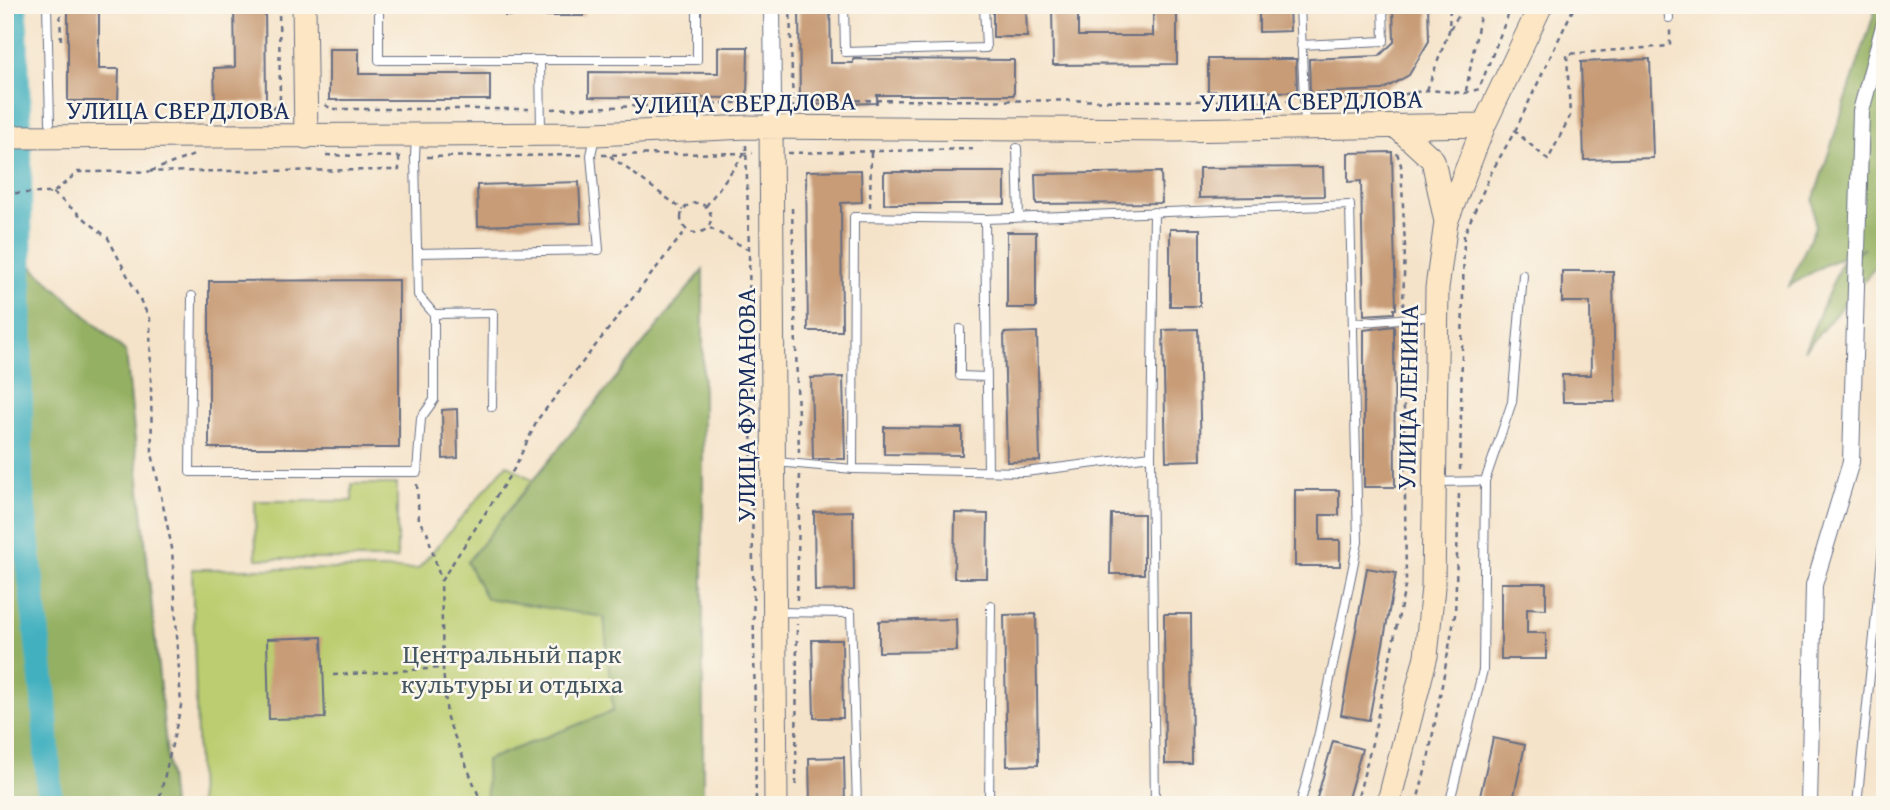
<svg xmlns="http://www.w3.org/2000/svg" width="1890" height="810" viewBox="0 0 1890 810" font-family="'Gentium Book Plus',serif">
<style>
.green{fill:#bbcd70;stroke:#6b7e67;stroke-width:2}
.forest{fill:#94b062;stroke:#587060;stroke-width:2}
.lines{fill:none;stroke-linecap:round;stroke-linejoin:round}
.river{stroke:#43b0bf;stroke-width:26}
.building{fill:#c89c77}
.lane-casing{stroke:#676e83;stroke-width:10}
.street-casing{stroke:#676e83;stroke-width:18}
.secondary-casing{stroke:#676e83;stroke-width:25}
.path{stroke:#676e83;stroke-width:2.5;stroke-dasharray:5 5;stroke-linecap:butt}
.lane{stroke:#fff;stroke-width:8}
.street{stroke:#fff;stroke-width:16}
.secondary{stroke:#fce6c4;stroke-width:23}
.labels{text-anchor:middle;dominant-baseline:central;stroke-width:5;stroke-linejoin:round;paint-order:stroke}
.street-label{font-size:26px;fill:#1b2f5e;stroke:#fbf7ec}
.park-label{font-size:26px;fill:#435662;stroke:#fbf7ec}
</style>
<rect width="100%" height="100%" fill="#fbf7ec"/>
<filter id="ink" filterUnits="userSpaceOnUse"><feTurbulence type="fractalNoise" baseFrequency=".0143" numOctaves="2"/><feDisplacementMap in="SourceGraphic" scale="14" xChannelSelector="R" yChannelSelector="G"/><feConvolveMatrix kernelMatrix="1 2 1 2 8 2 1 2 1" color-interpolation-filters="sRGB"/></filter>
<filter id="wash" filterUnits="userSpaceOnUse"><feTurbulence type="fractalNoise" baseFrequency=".00686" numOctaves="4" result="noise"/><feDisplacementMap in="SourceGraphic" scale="28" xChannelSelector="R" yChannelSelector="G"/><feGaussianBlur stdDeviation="1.57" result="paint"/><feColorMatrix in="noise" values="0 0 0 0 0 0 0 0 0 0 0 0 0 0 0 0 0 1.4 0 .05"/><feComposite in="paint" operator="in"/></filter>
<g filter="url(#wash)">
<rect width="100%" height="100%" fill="#f5e3c9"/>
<!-- green -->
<path class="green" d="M507,464L550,491L642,498L657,805H199L192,569H418Z
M352,484H397V559H256L255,501H352Z"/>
<!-- forest -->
<path class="forest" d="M1877,5H1885V256L1804,351L1841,263L1865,247L1825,265L1789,286L1815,227L1813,201Z
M5,242L126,352L172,805H5Z
M703,270V805H487L486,760L613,711L604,617L486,598L467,562Z"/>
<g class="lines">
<!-- river -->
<path class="river" d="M14,5L19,137L20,481L44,698L50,805"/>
</g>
<g id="blocks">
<!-- building -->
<path class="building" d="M68,5H99V69H119L118,101H68Z
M234,5H265L266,102H215L214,68L235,67Z
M505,5H584V16H505Z
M799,5H830L831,63H853V59L1014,60V95H877V103L800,105Z
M993,5H1026L1027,37H993Z
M1153,5H1177V64L1053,65L1052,6H1078V36H1153Z
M1259,5H1289L1290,31L1259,32Z
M1393,5H1428L1429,41L1409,75L1382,90L1310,93L1309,59L1379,56L1394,42Z
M718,47H748L747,98L589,97V72L718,73Z
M329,49H359V74H490V100H329Z
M1208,59H1296L1297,92L1208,91Z
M1650,59L1653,158L1584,160L1581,62Z
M1392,152L1396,309H1394V313L1364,315L1361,181L1348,182V153Z
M1323,167L1324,196L1199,198V168Z
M861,170L862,202L841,203L842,331H808L806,171Z
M884,172H1005V204H884Z
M1161,172L1162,203L1036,204L1035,174Z
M579,182L581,223L478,226L477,185Z
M1170,229H1200V306H1170Z
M1007,232H1036V308H1007Z
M1562,271H1613L1615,402H1563L1562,375H1591L1590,302H1562Z
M399,280V448H209V281Z
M1394,326L1395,487H1364V330Z
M1198,329L1201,460L1166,461L1163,330Z
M1037,332L1040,461L1007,462L1004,333Z
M843,377L845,459H813L811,378Z
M457,409L458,458L443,459L442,410Z
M884,427L962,428V455L884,454Z
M1295,490H1339V515H1320V540H1340V566H1295Z
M853,511L854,590L815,591L814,512Z
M955,513L988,514L987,578H954Z
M1111,514H1144V574H1110Z
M1367,568L1396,573L1369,720L1341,715Z
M1501,583H1546V609L1527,608V633H1546V659H1501Z
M1036,614L1038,765L1007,766L1004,615Z
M1164,614H1191L1192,764H1165Z
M956,619L957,651L879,652V621Z
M322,637L325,718L269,719L267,639Z
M812,640H842L843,718H814Z
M1493,738L1525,745L1512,805H1478Z
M1333,741L1362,749L1346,805H1315Z
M844,757L845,805H810L809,758Z"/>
</g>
</g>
<g filter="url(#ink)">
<use href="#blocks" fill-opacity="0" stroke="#676e83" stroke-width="2"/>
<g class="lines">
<defs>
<path id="lane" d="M47,5L50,122
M379,5V60H540
M844,5L845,52L986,48L984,5
M1300,5L1305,124
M1668,5L1669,18
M1301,45L1384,41L1383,5
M541,132L540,60H697V5
M1017,148L1019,217
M985,219L1350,205L1358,542L1319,733L1300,805
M417,253L599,250L591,155L595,137
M192,296L190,472H417L421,418L434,400V314L418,295L415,157L416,136
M434,314L493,313L492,407
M1353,323L1433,316
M960,329V376L987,377
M1151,456L1154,212
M776,462L853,469L1025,472L1151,456L1155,805
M853,469L854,217L985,219L988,471
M1438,482L1485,481
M776,612L851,613L857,805
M989,805L991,605
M1449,805L1483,670L1485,481L1512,402L1523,275
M1857,805L1885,526"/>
<path id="street" d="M771,127L773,100L772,5
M1809,805L1814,585L1851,462L1861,111L1885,22"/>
<path id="secondary" d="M304,5L306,137
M1396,126L1433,160L1446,222
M771,127L776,805
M5,137L595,134L748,127L1175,130L1484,125
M1388,805L1426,656L1433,587L1437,288L1446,222L1484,125L1541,5"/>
</defs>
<!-- lane casing -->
<use href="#lane" class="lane-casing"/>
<!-- street casing -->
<use href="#street" class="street-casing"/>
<!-- secondary casing -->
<use href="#secondary" class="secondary-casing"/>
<!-- path -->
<path class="path" d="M60,5L61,44
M279,5L280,103
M790,5L793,110
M1450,29L1465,5
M1427,90L1449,31L1450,5
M1466,91L1482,5
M786,100L1294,101
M1315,100L1395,96L1427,90L1465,93L1479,89L1512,5
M325,105L332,109H531
M552,109L759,102
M264,116L280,103H288
M1515,131L1575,5
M746,145L749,250L756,805
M788,153L974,149
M1397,153L1401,165L1405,246L1403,306
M326,155L403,157
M602,155L753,153
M610,156L683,210
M427,157L582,155
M151,171L194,155
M5,193H53L78,172L399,170V157
M53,193L108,238L150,319L152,453L172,548L181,706L158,805
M681 218a15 15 0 1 1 30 0a15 15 0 1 1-30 0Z
M706,206L745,153
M870,207L871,151
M792,208L799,453
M710,228L749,250
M1460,470L1464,235L1492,171L1515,131L1548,160L1570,116L1567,54L1670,46V27
M417,484L419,521L427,532L441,581
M797,600L800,473
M333,675L442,668
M796,785L797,624
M478,805V794L447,718L443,668L441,581L514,469L538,419L686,230
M1356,805L1372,743L1406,582L1403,331
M1416,805L1428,760L1455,615L1459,494"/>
<!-- lane -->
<use href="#lane" class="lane"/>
<!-- street -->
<use href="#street" class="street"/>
<!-- secondary -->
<use href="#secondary" class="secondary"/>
</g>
</g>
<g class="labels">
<!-- street labels -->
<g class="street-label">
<text transform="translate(1311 100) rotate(-1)">УЛИЦА СВЕРДЛОВА</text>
<text transform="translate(744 102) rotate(-1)">УЛИЦА СВЕРДЛОВА</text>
<text x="178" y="109">УЛИЦА СВЕРДЛОВА</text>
<text transform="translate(1407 397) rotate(-89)">УЛИЦА ЛЕНИНА</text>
<text transform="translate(745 405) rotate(-90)">УЛИЦА ФУРМАНОВА</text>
</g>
<!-- park labels -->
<g class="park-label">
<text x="512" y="653">Центральный парк<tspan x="512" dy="30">культуры и отдыха</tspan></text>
</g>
</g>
<!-- margin -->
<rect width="1890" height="810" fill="none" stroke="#fbf7ec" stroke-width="28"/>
</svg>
